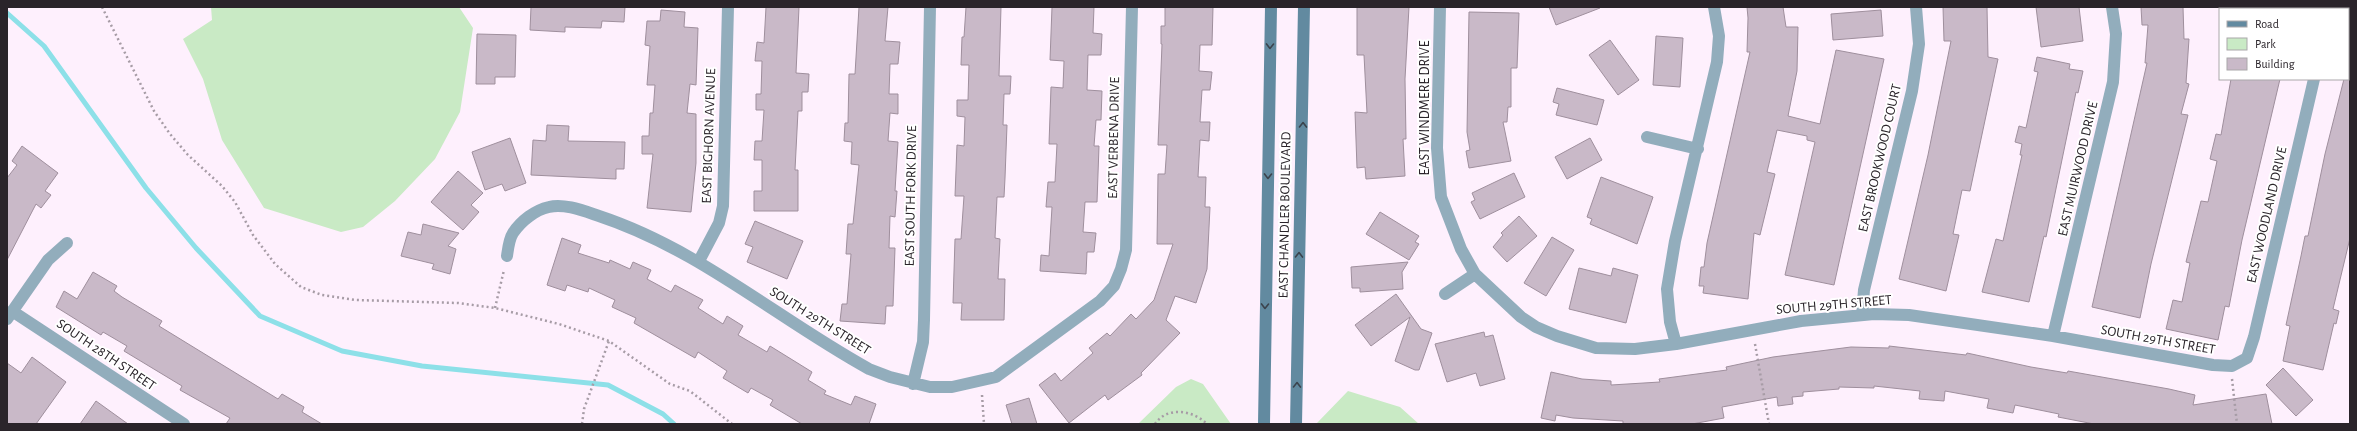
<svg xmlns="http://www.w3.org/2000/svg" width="2357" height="431" viewBox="0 0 2357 431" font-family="'Alegreya Sans',sans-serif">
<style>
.green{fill:#c9eac5}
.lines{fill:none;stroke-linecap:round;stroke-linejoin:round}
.stream{stroke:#8de0e8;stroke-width:5}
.building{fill:#c9b9c8;stroke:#9f8f9d}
.path{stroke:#a79ca6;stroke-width:2.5;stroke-dasharray:2 3;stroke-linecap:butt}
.street{stroke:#92adbc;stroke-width:12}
.secondary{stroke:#628aa0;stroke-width:12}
.oneway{stroke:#3b434d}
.labels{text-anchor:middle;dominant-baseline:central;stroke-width:4;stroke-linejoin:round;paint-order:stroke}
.street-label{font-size:14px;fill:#2a242a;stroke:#fff}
</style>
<rect width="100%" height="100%" fill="#fef0fd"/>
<!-- green -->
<path class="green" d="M211,7H459L473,28L460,112L435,159L395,201L363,227L341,232L264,208L222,140L203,79L183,39L212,20Z
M1191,379L1203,384L1231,424H1138L1176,387Z
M1348,391L1400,407L1419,424H1316Z"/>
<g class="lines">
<!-- stream -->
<path class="stream" d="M7,13L44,46L146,188L196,248L260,316L342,351L422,366L608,385L663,414L674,424"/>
</g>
<!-- building -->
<path class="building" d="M531,7H625L624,22L602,21L601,28L565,27V32L530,30Z
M766,7H799L796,73L809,74L808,92H802V111H798L795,170H798V211H754V191H762V160H754L755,141H762L764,110H756V94H761L762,61H755L757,42L764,43Z
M859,7H888L885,41L900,42L898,64H890L889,94H898V114L890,113L888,141L898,142L895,191H897L895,217L890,216L889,248H895L893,306H886L885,324L840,321L842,304H847L851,254H846L848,224H853L859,165L851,164L852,142L844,141L845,123H848L849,74H855Z
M966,7H1001L999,76H1011L1010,94H1004L1003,125H1007L1005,178L1004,197H997L995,238L1000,239L998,279H1005L1004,320H961L962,303H953L955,239H961L964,196H955L957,145L964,146L965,117L957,116V100H968L969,65H961L962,37H964Z
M1052,7H1094L1093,33L1102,34L1101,55H1088L1087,90L1102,91L1101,120H1096L1094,146H1099L1097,202H1085L1083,232L1096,233L1094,252H1087L1086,274L1040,271L1041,255L1049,256L1052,207H1046L1048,182H1055L1057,144H1049L1051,87L1063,88L1064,61L1050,60Z
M1165,7H1213L1212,45H1200L1199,71L1212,72L1210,90H1202L1200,122H1210L1209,141L1200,140L1198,177H1206L1205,207H1210L1207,269L1196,303L1175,296L1166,320L1180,333L1141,373L1142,375L1108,400L1105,395L1069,423L1039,385L1055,373L1061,381L1093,353L1089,348L1107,333L1110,336L1131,314L1136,319L1154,300L1173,244H1157L1158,174H1165L1167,145H1158L1162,44H1161V26H1165Z
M1357,7H1409L1405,79L1406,139H1403L1405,176L1366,179L1365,167L1357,168L1355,112L1367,113L1364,55H1357Z
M1549,7H1600V8L1556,25Z
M1747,7H1783L1786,27H1798L1797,71L1788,116L1820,124L1836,50L1884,59L1834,285L1785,275L1815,142L1807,140V136L1777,130L1767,172L1775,174L1760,235L1754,233L1748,299L1703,293L1704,286H1699L1701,267H1704L1707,243L1750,52H1747L1748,18Z
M1943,7H1987L1988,57L1998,59L1970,191L1962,190L1953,234L1959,235L1946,291L1899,279L1928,155L1951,41H1944Z
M2036,7H2079L2083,41L2041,47Z
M2141,7H2183L2184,39H2189L2186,83L2189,84L2181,114L2188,115L2151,264L2140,318L2092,307L2147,63H2145L2148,25H2142Z
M661,10L685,12L684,27L698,28L696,85L690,84L687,113L696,114V163L691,212L647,208L653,154H642V136H649L650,113H653L655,85H647L650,46L645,45L647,21H660Z
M1881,10L1883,36L1833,40L1831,14Z
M1469,12L1519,13L1517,68H1511V107H1508L1507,122H1503L1511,161L1469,168L1466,151L1470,150L1467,132Z
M477,34L516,35L515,77H495V84H476Z
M1656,36L1683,38L1680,87L1653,85Z
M1610,40L1639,80L1618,95L1589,55Z
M2037,57L2070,64L2069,69L2083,71L2078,93L2076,92L2046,237L2044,236L2029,302L1982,292L1996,239L2003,241L2022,155H2020L2022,144L2015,142L2019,126L2026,128L2038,72L2034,71Z
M2348,76H2350V238L2333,309L2339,311L2336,324L2334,323L2323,370L2283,361L2290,326L2286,325L2301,256L2305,236H2308L2325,154L2344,79H2348Z
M2231,79H2280L2242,240L2229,307L2225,306L2218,340L2166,329L2173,300L2182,302L2190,263L2186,262L2201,201L2208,202L2217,161L2210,159L2216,134L2221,135Z
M1557,88L1604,100L1597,125L1556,115L1559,104L1553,102Z
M547,125L569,126L568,141L625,142L624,169H616V179L531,175L533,140L546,141Z
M510,138L526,183L505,191L502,184L485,190L472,152Z
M1590,138L1602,160L1567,179L1555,157Z
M22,146L58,173L45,191L51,195L41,208L36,204L7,260V178L17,165L12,161Z
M458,171L483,193L471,205L479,212L463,230L431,202Z
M1514,173L1525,197L1480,219L1471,202L1475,200L1472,193Z
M1601,177L1653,197L1637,244L1590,224L1592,219L1587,217Z
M1380,212L1419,236L1415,242L1419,244L1409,260L1366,234Z
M1519,216L1537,236L1507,262L1493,247L1503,235L1501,233Z
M755,221L803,241L787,279L747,262L753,247L745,244Z
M423,224L459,233L448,246L456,249L450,274L432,269L434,264L401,256L408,232L421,235Z
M1552,237L1574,250L1546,296L1524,283Z
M562,238L581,245L578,253L609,263L610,260L630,269L633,262L651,270L647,279L671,292L675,285L703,300L698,308L723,324L727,316L743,326L738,335L767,352L770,346L812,372L808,380L826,391L824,394L851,405L855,396L876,404L869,424H802L770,405L773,400L751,388L748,393L723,378L727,371L698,352L695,358L634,323L636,318L612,307L615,300L589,288L588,292L567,285L565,291L547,285Z
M1408,262L1402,272L1403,289L1360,292V288H1352L1351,267Z
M1579,268L1611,276L1613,268L1638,275L1626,323L1569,309Z
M93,272L117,286L114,291L122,297L162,321L159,326L278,399L282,394L304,407L302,412L322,424H226L230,418L180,390L182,386L124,351L127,346L103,332L101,335L56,307L64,291L77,299Z
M1396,294L1421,329L1432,333L1419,370H1415L1395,361L1410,317L1371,346L1355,325Z
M1484,332L1485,337L1493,335L1505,379L1480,386L1476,373L1447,382L1435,344Z
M1889,346L1966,355L1967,353L2031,367L2067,373L2068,371L2169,389L2195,395L2193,405L2266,394L2272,424H2094L2058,417L2059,414L2015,405L2013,413L1987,408L1989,399L1945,391L1944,401L1919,399L1920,391L1874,386V388L1839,387V389L1803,392V396L1792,397L1793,404L1778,406L1777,397L1722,407L1724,418L1692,424H1623V421L1573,418L1556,415L1555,421L1541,418L1551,372L1582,379L1611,381V385L1660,382L1659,379L1727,370L1726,367L1773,357L1851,347L1889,348Z
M32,357L66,382L36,424H7V363L21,373Z
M2283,368L2313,400L2296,416L2266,385Z
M1029,398L1037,424H1012L1006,405Z
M96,401L128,424H80Z"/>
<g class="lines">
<!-- path -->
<path class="path" d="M102,7L154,111L170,134L188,155L222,186L235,202L253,235L275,264L301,287L322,295L356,300L458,303L495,308L559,324L609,341L670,384L690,391L732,424
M495,308L504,270
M1755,344L1769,424
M2232,379L2237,424
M982,395L984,424
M582,424L584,409L609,341
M1155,424C1167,406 1193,410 1207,424"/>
<!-- street -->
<path class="street" d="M1440,7L1437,148L1441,197L1461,249L1475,274L1521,317L1536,327L1557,336L1596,348L1635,349L1676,344L1801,321L1874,314L1909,315L2053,336L2213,365L2232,366L2247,358L2254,337L2314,79
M2325,7V9
M2348,65H2350
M1647,137L1698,149
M507,256C508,249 509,239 513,233C521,221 535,210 549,207C564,203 584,211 599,216C699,249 778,319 869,369L890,377L930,387H952L996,377L1100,301L1114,286L1121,269L1126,250L1132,7
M699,261L719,223L723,206L728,7
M1445,294L1475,274
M12,311L184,424
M1862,315L1864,290L1912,91L1919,44L1916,7
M7,319L48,260L67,243
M2053,336L2113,82L2116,34L2112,7
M1676,344L1670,322L1667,289L1675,241L1717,62L1719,36L1714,7
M913,384L923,342L924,320L930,7"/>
<!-- secondary -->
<path class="secondary" d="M1264,424L1271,7
M1296,424L1304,7"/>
</g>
<!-- one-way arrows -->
<defs><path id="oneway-chevron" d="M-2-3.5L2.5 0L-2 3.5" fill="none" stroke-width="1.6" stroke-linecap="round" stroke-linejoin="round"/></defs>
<g class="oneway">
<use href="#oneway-chevron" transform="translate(1270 46) rotate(91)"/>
<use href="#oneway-chevron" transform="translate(1303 125) rotate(-89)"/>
<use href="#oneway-chevron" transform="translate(1268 176) rotate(91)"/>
<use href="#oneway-chevron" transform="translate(1299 255) rotate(-89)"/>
<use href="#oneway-chevron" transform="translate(1265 306) rotate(91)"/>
<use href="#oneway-chevron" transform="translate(1297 385) rotate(-89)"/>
</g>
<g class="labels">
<!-- street labels -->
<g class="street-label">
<text transform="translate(1425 108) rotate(-90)">EAST WINDMERE DRIVE</text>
<text transform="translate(709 136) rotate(-88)">EAST BIGHORN AVENUE</text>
<text transform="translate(1114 138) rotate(-89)">EAST VERBENA DRIVE</text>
<text transform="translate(1880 158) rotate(-77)">EAST BROOKWOOD COURT</text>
<text transform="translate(2078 169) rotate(-77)">EAST MUIRWOOD DRIVE</text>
<text transform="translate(911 196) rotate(-89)">EAST SOUTH FORK DRIVE</text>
<text transform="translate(1285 215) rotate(-89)">EAST CHANDLER BOULEVARD</text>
<text transform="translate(2267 215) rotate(-77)">EAST WOODLAND DRIVE</text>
<text transform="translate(1834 305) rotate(-5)">SOUTH 29TH STREET</text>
<text transform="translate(820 321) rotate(32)">SOUTH 29TH STREET</text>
<text transform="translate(2158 340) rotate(10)">SOUTH 29TH STREET</text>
<text transform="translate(106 355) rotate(34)">SOUTH 28TH STREET</text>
</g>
</g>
<!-- border -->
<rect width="2357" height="431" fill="none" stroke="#2a242a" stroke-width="16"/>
<!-- legend -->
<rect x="2219" y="8" width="130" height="72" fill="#ffffff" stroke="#aaa7aa"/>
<rect x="2227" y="21" width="20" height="6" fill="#628aa0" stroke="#aaa7aa"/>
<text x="2255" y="28" font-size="12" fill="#2a242a">Road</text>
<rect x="2227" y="38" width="20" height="12" fill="#c9eac5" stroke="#aaa7aa"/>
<text x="2255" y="48" font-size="12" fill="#2a242a">Park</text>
<rect x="2227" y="58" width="20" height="12" fill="#c9b9c8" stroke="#aaa7aa"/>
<text x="2255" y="68" font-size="12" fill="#2a242a">Building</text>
</svg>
